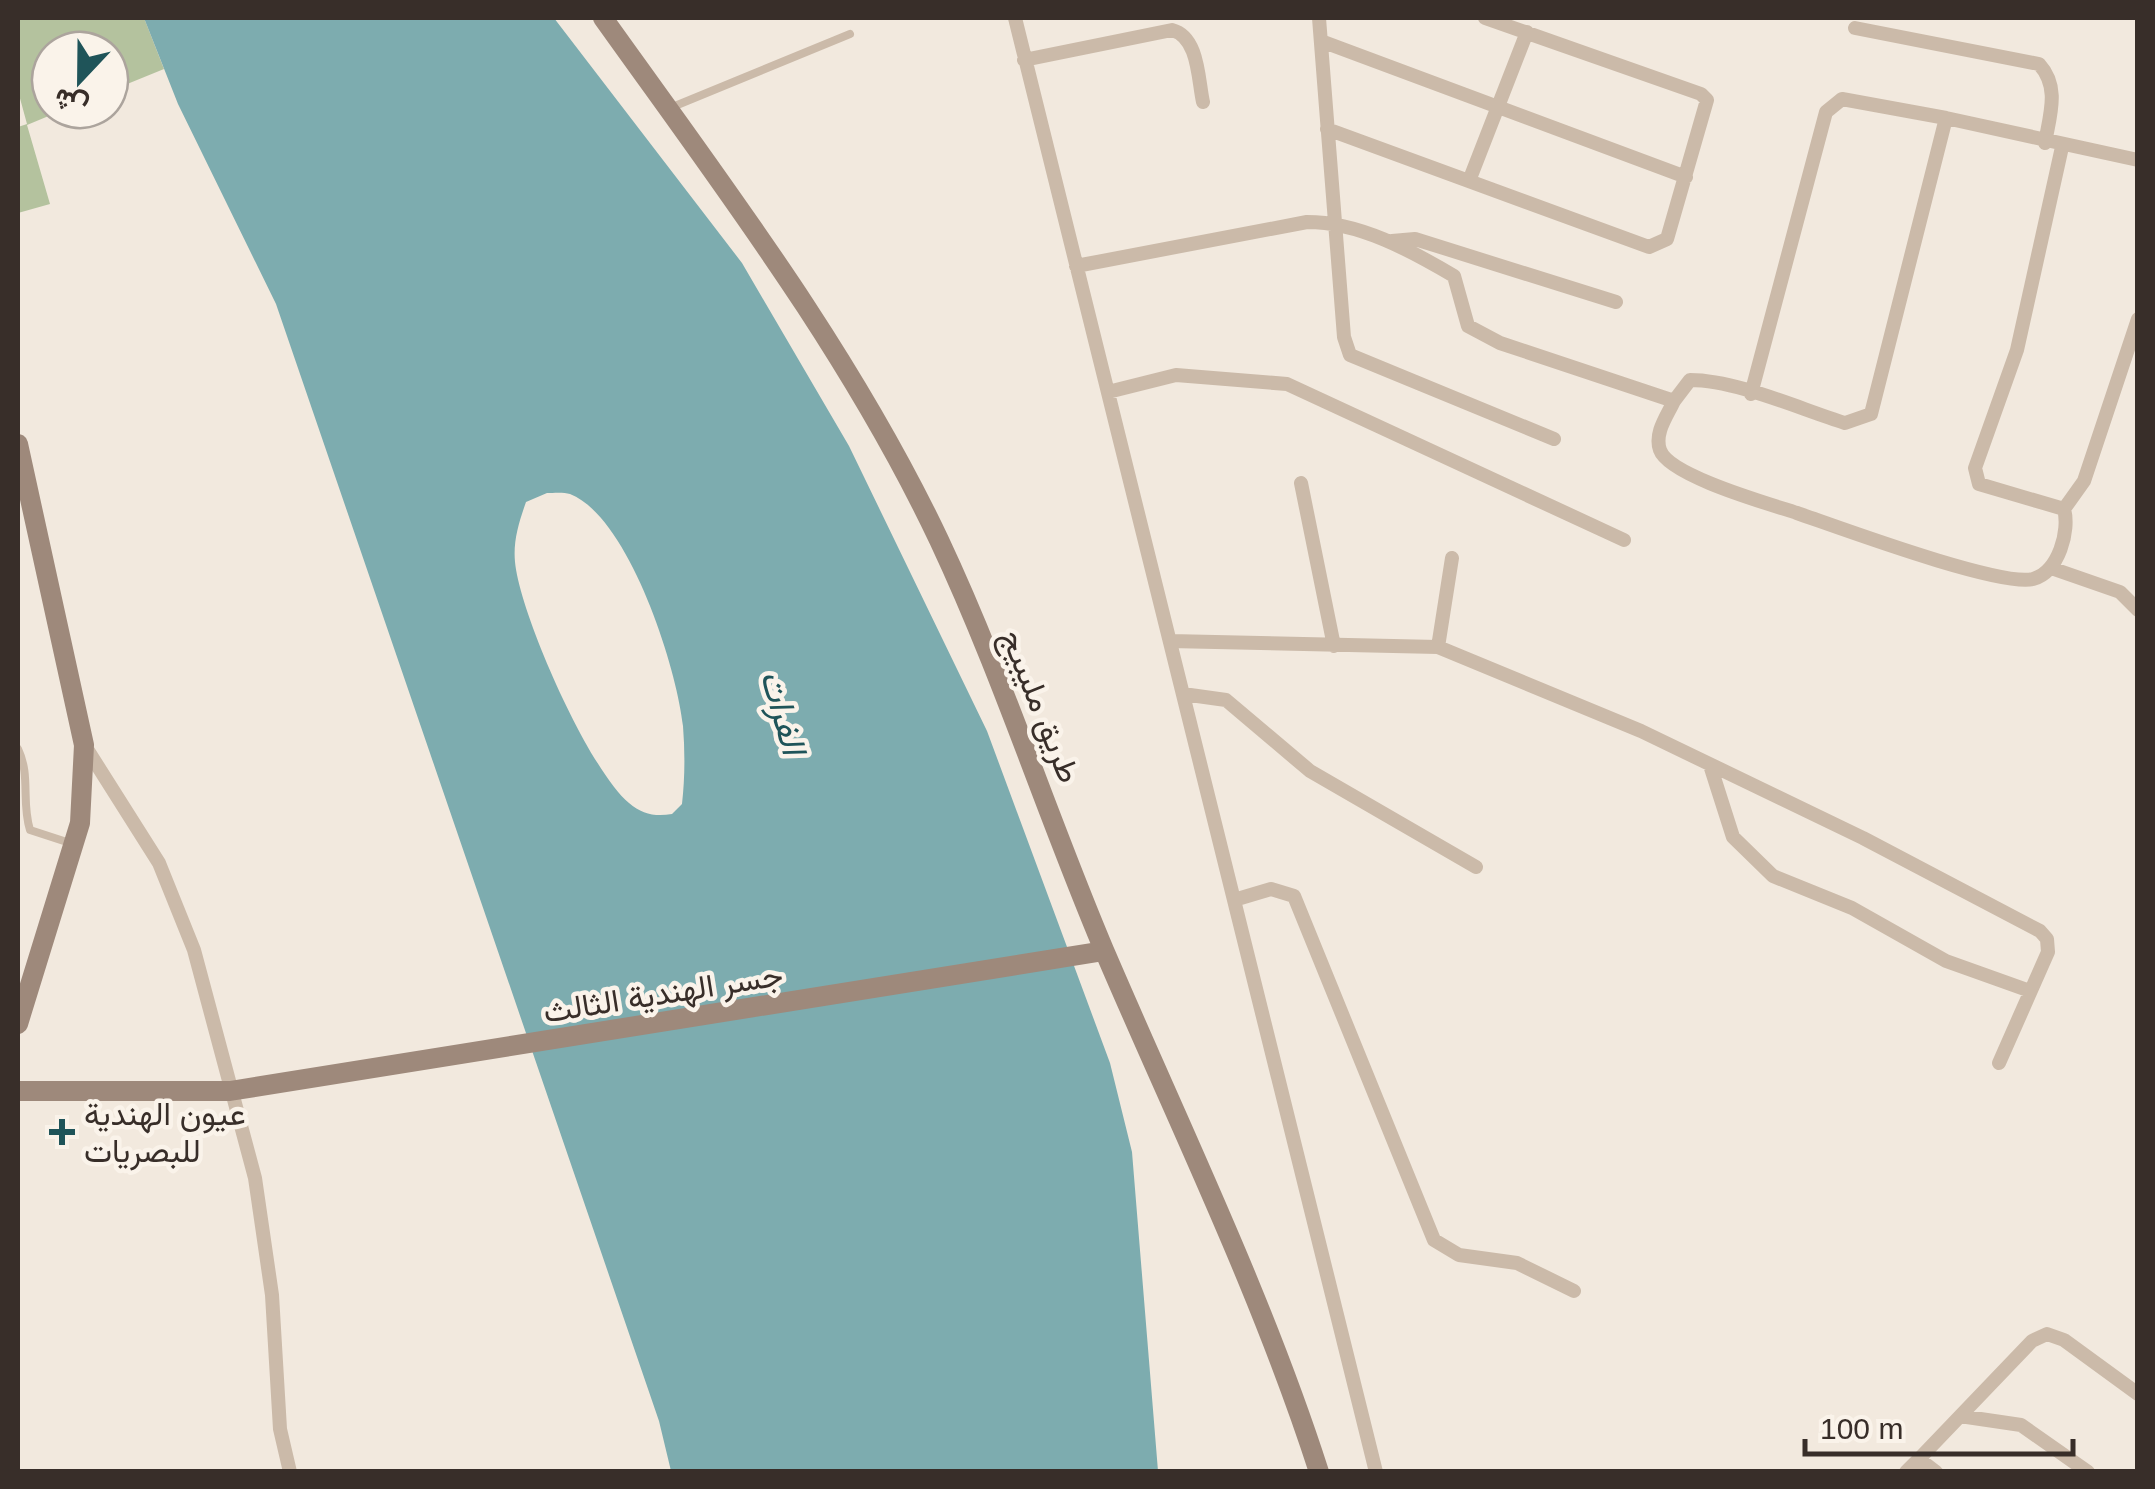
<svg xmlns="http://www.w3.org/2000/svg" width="2155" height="1489" viewBox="0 0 2155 1489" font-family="Arial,Vazirmatn,sans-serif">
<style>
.green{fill:#b4c29e}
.water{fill:#7dacaf;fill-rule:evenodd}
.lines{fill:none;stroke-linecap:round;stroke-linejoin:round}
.lane{stroke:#cbbaa9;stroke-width:8}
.street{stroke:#cbbaa9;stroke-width:14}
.secondary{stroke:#9e897b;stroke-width:20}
.poi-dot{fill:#1f5459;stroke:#faf3ea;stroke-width:4}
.labels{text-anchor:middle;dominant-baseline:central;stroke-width:9;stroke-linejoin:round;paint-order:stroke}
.street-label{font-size:32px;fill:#382e29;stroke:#faf3ea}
.poi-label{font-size:32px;fill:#382e29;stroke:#faf3ea;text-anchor:start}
.water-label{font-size:35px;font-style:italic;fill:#1f5459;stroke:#faf3ea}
</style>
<rect width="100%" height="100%" fill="#f2e9de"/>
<!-- green -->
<path class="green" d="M18,18H144L164,69L110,91V50H50V110H63L27,125L50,204L18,213V127L27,124L18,91Z"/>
<!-- water -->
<path class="water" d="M144,18H554L742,263L849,446L987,731L1110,1063L1132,1152L1158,1471H671L659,1421L276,304L178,104ZM547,493C553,493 564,492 570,494C629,517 677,668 683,726C685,752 685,778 682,804L672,814C655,817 642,814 629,803C589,770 520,615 515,562C513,541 519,522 526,502Z"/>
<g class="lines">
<!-- lane -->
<path class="lane" d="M670,108L850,34
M18,749C31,776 21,801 30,830L73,844"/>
<!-- street -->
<path class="street" d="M1015,18L1376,1472
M1319,18L1344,337L1350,355L1554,439
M1855,28L2039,64C2060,87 2050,114 2045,143
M1321,41L1686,177
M1024,60L1172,30C1199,37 1198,80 1203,102
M1946,118L2138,160
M1327,129L1649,247L1667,239L1707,100L1701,94L1485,18
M1469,181L1527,32
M1392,241L1415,239L1616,302
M1076,266L1307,222C1359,222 1410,250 1454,276L1468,326L1500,343L1674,401L1690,380C1736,380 1800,409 1845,423L1871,414L1946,118L1842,99L1826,112L1751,394
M1108,392L1176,375L1287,384L1624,540
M1674,401C1667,416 1654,433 1660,450C1669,476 1770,504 1797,513C1838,527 1999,587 2033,579C2059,572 2070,530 2064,509L1979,484L1975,468L2017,350L2062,147
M1301,483L1334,646
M2064,509L2084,481L2138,319
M2051,568L2120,592L2138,610
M1170,641L1438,647L1641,731L1863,838L2040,931L2047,939L2048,952L1999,1063
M1438,647L1452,558
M1183,694L1226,700L1310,771L1476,867
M85,746L159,863L194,950L255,1178L272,1295L280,1429L290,1472
M1710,765L1733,837L1773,876L1852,908L1946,961L2030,991
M1234,900L1271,889L1294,896L1434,1240L1459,1255L1517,1263L1574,1291
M1960,1416L2021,1425L2088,1472
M1919,1459L2032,1341L2047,1334L2064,1340L2138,1394
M1906,1472L1919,1459L1936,1472"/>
<!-- secondary -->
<path class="secondary" d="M603,18C723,186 850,352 939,540C1003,676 1048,819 1107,957C1180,1127 1262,1295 1319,1472
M18,444L84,745L80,823L18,1024
M18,1091H230L1104,951"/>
</g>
<!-- markers -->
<path class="poi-dot" d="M57 1117h10v10h10v10h-10v10h-10v-10h-10v-10h10z"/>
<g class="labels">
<!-- street labels -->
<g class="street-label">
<text transform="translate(1041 706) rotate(68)">طريق مليبيج</text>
<text transform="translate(663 993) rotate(-9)">جسر الهندية الثالث</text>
</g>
<!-- poi labels -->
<g class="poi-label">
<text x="84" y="1114">عيون الهندية<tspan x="84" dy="37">للبصريات</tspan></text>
</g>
<!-- water labels -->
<g class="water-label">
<text transform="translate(784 712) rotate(74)">الفرات</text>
</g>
</g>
<!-- border -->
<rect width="2155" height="1489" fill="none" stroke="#382e29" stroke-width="40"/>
<!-- north arrow -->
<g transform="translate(80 80) rotate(202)"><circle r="48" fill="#faf3ea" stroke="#aca49d" stroke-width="2.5"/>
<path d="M0-8L18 38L0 25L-18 38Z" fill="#1f5459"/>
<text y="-15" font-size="28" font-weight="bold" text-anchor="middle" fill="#382e29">ش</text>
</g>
<!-- scale -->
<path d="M1805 1439v15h268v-15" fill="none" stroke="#382e29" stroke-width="5"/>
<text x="1820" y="1439" font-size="30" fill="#382e29" stroke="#faf3ea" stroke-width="8" paint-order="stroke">100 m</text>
</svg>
